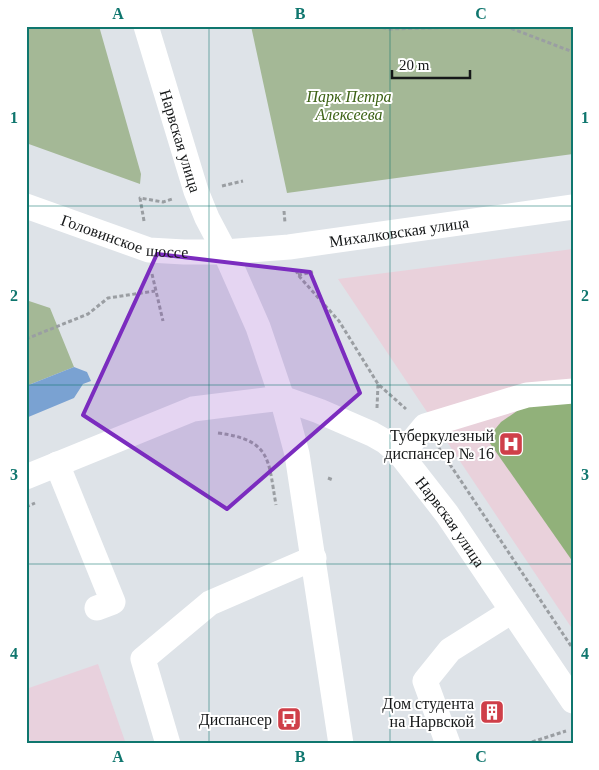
<svg xmlns="http://www.w3.org/2000/svg" width="599" height="770" viewBox="0 0 599 770" font-family="Georgia,serif">
<style>
.industrial{fill:#e8d1dd}
.medical{fill:#e9d1db}
.green{fill:#a4b896}
.forest{fill:#91b17a}
.water{fill:#7aa2d2}
.lines{fill:none;stroke-linecap:round;stroke-linejoin:round}
.path{stroke:#9a9ea2;stroke-width:3;stroke-dasharray:4 2.5;stroke-linecap:butt}
.minor{stroke:#fff;stroke-width:25}
.marked{fill:#7b2cbf;fill-opacity:0.2;stroke:#7b2cbf;stroke-width:4;stroke-linejoin:round}
.grid{fill:none;stroke:#0f766e;stroke-width:1;stroke-opacity:0.55}
.labels{text-anchor:middle;dominant-baseline:central;stroke-width:4;stroke-linejoin:round;paint-order:stroke}
.park-label{font-size:16px;font-style:italic;fill:#3c6215;stroke:#fff}
.street-label{font-size:16px;fill:#161819;stroke:#fff}
.poi-label{font-size:16px;fill:#161819;stroke:#fff;text-anchor:end}
.neatline{fill:none;stroke:#0f766e;stroke-width:2}
.grid-label{font-size:16px;text-anchor:middle;font-weight:bold;fill:#0f766e}
</style>
<rect width="100%" height="100%" fill="#dee3e8"/>
<!-- industrial -->
<path class="industrial" d="M98,664L126,744H32L26,730V689Z"/>
<!-- medical -->
<path class="medical" d="M573,249V630L338,279Z"/>
<!-- green -->
<path class="green" d="M26,26H99L141,174L140,184L26,143Z
M251,26H573V154L287,193Z
M26,300L50,308L74,367L26,386Z"/>
<!-- forest -->
<path class="forest" d="M573,399V562L487,439L501,422L527,404Z"/>
<!-- water -->
<path class="water" d="M74,367L87,372L91,381L83,384L74,398L26,418V386Z"/>
<g class="lines">
<!-- path -->
<path class="path" d="M376,26L389,29L504,26
M505,26L573,52
M222,186L243,181
M284,211L285,223
M144,221L140,198L163,202L172,199
M296,270L298,275L339,321L378,384L406,409
M152,274L163,321
M298,275L313,272
M26,339L88,314L108,298L155,291
M377,408L378,384
M218,433C272,440 268,460 276,505
M439,448L573,649
M328,478L333,480
M26,507L35,503
M532,742L566,731"/>
<!-- minor -->
<g class="minor">
<path id="s1" d="M146,26L196,191L207,218L225,252L258,327L282,398L297,454L341,744"/>
<path id="s2" d="M26,206L149,250L184,252H225L289,247L573,207"/>
<path d="M401,455L425,426L527,395L573,391"/>
<path d="M57,464L113,602L97,608"/>
<path id="s3" d="M26,477L193,409L282,398L319,411L372,434L386,442L401,455L447,514L573,701"/>
<path d="M168,744L143,659L210,603L314,558"/>
<path d="M448,744L425,681L450,650L512,611"/>
</g>
</g>
<!-- marked area -->
<path class="marked" d="M157,254L310,272L360,393L227,509L83,415Z"/>
<!-- grid -->
<path class="grid" d="M209,26V744M390,26V744M26,206H573M26,385H573M26,564H573"/>
<!-- icons -->
<defs>
<symbol id="hospital-square" viewBox="-11 -11 22 22"><rect x="-9" y="-9" width="18" height="18" rx="4" fill="#cf3f49" stroke="#fff"/><path d="M-5-5h3v3.5h4V-5h3V5h-3V1.5h-4V5h-3Z" fill="#fff"/></symbol>
<symbol id="building-square" viewBox="-11 -11 22 22"><rect x="-9" y="-9" width="18" height="18" rx="4" fill="#cf3f49" stroke="#fff"/><path d="M-4-6H4V6H1V3H-1V6H-4ZM-2.5-4.3h1.7v1.8h-1.7ZM.8-4.3h1.7v1.8H.8ZM-2.5-1h1.7V.8h-1.7ZM.8-1h1.7V.8H.8Z" fill="#fff"/></symbol>
<symbol id="bus-square" viewBox="-11 -11 22 22"><rect x="-9" y="-9" width="18" height="18" rx="4" fill="#cf3f49" stroke="#fff"/><path d="M-5-6H5V4H4V6H2V4H-2V6H-4V4H-5ZM-3.5-4V0h7V-4ZM-3.5 1.2v1.5H-2V1.2ZM2 1.2v1.5H3.5V1.2Z" fill="#fff"/></symbol>
</defs>
<g fill-rule="evenodd">
<use href="#hospital-square" x="497" y="430" width="28" height="28"/>
<use href="#building-square" x="478" y="698" width="28" height="28"/>
<use href="#bus-square" x="275" y="705" width="28" height="28"/>
</g>
<g class="labels">
<!-- park labels -->
<g class="park-label">
<text x="349" y="96">Парк Петра<tspan x="349" dy="18">Алексеева</tspan></text>
</g>
<!-- street labels -->
<g class="street-label">
<text stroke="none"><textPath href="#s1" startOffset="120">Нарвская улица</textPath></text>
<text stroke="none"><textPath href="#s2" startOffset="382">Михалковская улица</textPath></text>
<text stroke="none"><textPath href="#s2" startOffset="104">Головинское шоссе</textPath></text>
<text stroke="none"><textPath href="#s3" startOffset="486">Нарвская улица</textPath></text>
</g>
<!-- poi labels -->
<g class="poi-label">
<text x="494" y="435">Туберкулезный<tspan x="494" dy="18">диспансер № 16</tspan></text>
<text x="474" y="703">Дом студента<tspan x="474" dy="18">на Нарвской</tspan></text>
<text x="272" y="719">Диспансер</text>
</g>
</g>
<!-- border -->
<rect width="599" height="770" fill="none" stroke="#ffffff" stroke-width="55"/>
<!-- scale -->
<path d="M392 70v8h78v-8" fill="none" stroke="#161819" stroke-width="2.5"/>
<text x="399" y="70" font-size="15" fill="#161819" stroke="#ffffff" stroke-width="4" paint-order="stroke">20 m</text>
<rect x="28" y="28" width="544" height="714" class="neatline"/>
<g class="grid-label">
<text x="118" y="19">A</text>
<text x="300" y="19">B</text>
<text x="481" y="19">C</text>
<text x="14" y="123">1</text>
<text x="585" y="123">1</text>
<text x="14" y="301">2</text>
<text x="585" y="301">2</text>
<text x="14" y="480">3</text>
<text x="585" y="480">3</text>
<text x="14" y="659">4</text>
<text x="585" y="659">4</text>
<text x="118" y="762">A</text>
<text x="300" y="762">B</text>
<text x="481" y="762">C</text>
</g>
</svg>
